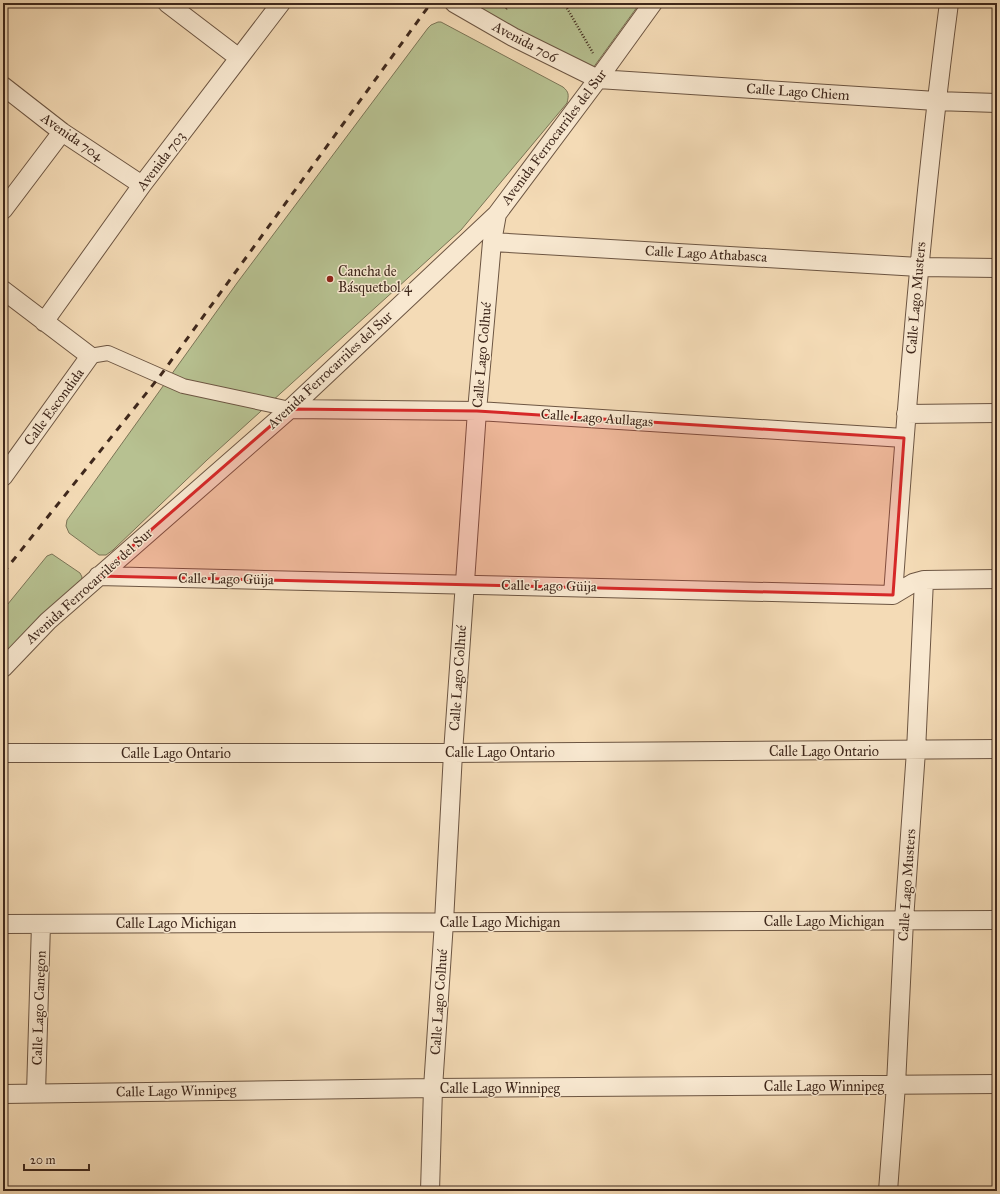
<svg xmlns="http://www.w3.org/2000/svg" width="1000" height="1194" viewBox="0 0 1000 1194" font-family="'IM FELL Great Primer',serif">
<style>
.green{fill:#b7c191;stroke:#7b7456}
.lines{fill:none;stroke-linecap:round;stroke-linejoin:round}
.pedestrian-casing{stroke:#6c5542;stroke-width:16}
.minor-casing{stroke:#6c5542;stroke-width:20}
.path{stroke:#3f281c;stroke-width:2.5;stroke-dasharray:1 2;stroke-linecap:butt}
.pedestrian{stroke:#f8e8d0;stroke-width:14}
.minor{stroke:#f8e8d0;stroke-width:18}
.rail{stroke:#3f281c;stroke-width:3;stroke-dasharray:7 7;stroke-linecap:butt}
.marked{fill:#d62828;fill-opacity:0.2;stroke:#d62828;stroke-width:3;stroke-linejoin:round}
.poi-dot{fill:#8f2418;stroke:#f8e8d0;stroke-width:1.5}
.labels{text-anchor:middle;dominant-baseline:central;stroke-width:3;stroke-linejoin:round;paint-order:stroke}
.street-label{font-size:14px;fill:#3f281c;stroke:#f8e8d0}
.poi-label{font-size:14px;fill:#3f281c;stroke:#f8e8d0;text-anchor:start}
</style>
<rect width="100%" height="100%" fill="#f4dbb6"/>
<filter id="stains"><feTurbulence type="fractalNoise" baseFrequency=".005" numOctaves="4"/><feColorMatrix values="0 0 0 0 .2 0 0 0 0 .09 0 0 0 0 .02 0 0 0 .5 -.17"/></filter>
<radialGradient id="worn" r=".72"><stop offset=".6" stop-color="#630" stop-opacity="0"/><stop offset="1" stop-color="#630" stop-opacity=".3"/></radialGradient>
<!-- green -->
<path class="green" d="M462,3H640L593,68Z
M438,22H441L563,87C569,92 569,95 567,103L461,230L207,460L113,550L106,555H99L69,533L66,526L67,520L237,283L428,28L431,25Z
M52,554L80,573L82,577L81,582L3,654V610L47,556Z"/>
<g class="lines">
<defs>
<path id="pedestrian" d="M90,356L108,353L183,386L290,409"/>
<path id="minor" d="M167,3L239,58
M454,3L513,37L598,79L936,101L997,103
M3,86L62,132L142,185
M3,210L62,132
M492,242L919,267L997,268
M3,290L90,356L3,477
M44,322L142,185L281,3
M290,409L477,411L904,438
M906,414L997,413
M98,576L893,595L913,583L924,580L997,579
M893,595C907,397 923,200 949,3
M3,668L48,621L290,409L497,214L598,79L653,3
M3,753H453L997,749
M3,924L997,920
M36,1093L41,924
M3,1094L433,1088L997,1084
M430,1191L433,1088L444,922L453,753L477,411L492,242L497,214
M888,1191L896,1085L904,920L916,751L924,580"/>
</defs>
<!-- pedestrian casing -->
<use href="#pedestrian" class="pedestrian-casing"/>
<!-- minor casing -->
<use href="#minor" class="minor-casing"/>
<!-- path -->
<path class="path" d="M564,3L593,53
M506,9L511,3"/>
<!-- pedestrian -->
<use href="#pedestrian" class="pedestrian"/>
<!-- minor -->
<use href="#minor" class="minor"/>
<!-- rail -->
<path class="rail" d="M3,573L160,376L431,3"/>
</g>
<!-- marked area -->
<path class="marked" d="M290,409L477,411L904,438L893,595L98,576Z"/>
<!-- markers -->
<circle class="poi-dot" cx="330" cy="279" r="4"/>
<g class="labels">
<!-- street labels -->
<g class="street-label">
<text transform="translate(525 42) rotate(28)">Avenida 706</text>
<text transform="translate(798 92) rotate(4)">Calle Lago Chiem</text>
<text transform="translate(72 137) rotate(35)">Avenida 704</text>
<text transform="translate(554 137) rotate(-53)">Avenida Ferrocarriles del Sur</text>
<text transform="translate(161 161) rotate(-53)">Avenida 703</text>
<text transform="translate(706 254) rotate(3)">Calle Lago Athabasca</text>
<text transform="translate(916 298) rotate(-85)">Calle Lago Musters</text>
<text transform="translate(482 355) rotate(-85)">Calle Lago Colhué</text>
<text transform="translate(330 370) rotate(-43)">Avenida Ferrocarriles del Sur</text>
<text transform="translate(54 407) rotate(-54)">Calle Escondida</text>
<text transform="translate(597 418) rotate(4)">Calle Lago Aullagas</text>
<text transform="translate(226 579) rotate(1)">Calle Lago Güija</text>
<text transform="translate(89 586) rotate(-42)">Avenida Ferrocarriles del Sur</text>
<text transform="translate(549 586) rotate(1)">Calle Lago Güija</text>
<text transform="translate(458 678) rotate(-86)">Calle Lago Colhué</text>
<text x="824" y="751">Calle Lago Ontario</text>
<text x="500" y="752">Calle Lago Ontario</text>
<text x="176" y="753">Calle Lago Ontario</text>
<text transform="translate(907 885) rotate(-86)">Calle Lago Musters</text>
<text x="824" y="921">Calle Lago Michigan</text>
<text x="500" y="922">Calle Lago Michigan</text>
<text x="176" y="923">Calle Lago Michigan</text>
<text transform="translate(439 1002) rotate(-86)">Calle Lago Colhué</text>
<text transform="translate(39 1008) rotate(-88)">Calle Lago Canegon</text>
<text x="824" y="1086">Calle Lago Winnipeg</text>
<text x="500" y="1088">Calle Lago Winnipeg</text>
<text transform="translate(176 1091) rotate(-1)">Calle Lago Winnipeg</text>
</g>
<!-- poi labels -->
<g class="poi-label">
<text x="338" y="271">Cancha de<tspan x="338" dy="16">Básquetbol 4</tspan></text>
</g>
</g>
<!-- margin -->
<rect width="1000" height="1194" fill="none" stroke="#f4dbb6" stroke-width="16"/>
<rect x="4" y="4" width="992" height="1186" fill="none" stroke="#3f281c" stroke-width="2"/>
<rect x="8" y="8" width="984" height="1178" fill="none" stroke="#3f281c"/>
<!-- scale -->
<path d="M24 1164v6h65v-6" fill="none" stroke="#3f281c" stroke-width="2"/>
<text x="30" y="1164" font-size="12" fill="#3f281c" stroke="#f8e8d0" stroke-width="3" paint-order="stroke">20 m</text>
<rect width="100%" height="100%" filter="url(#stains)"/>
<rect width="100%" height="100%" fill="url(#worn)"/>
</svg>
